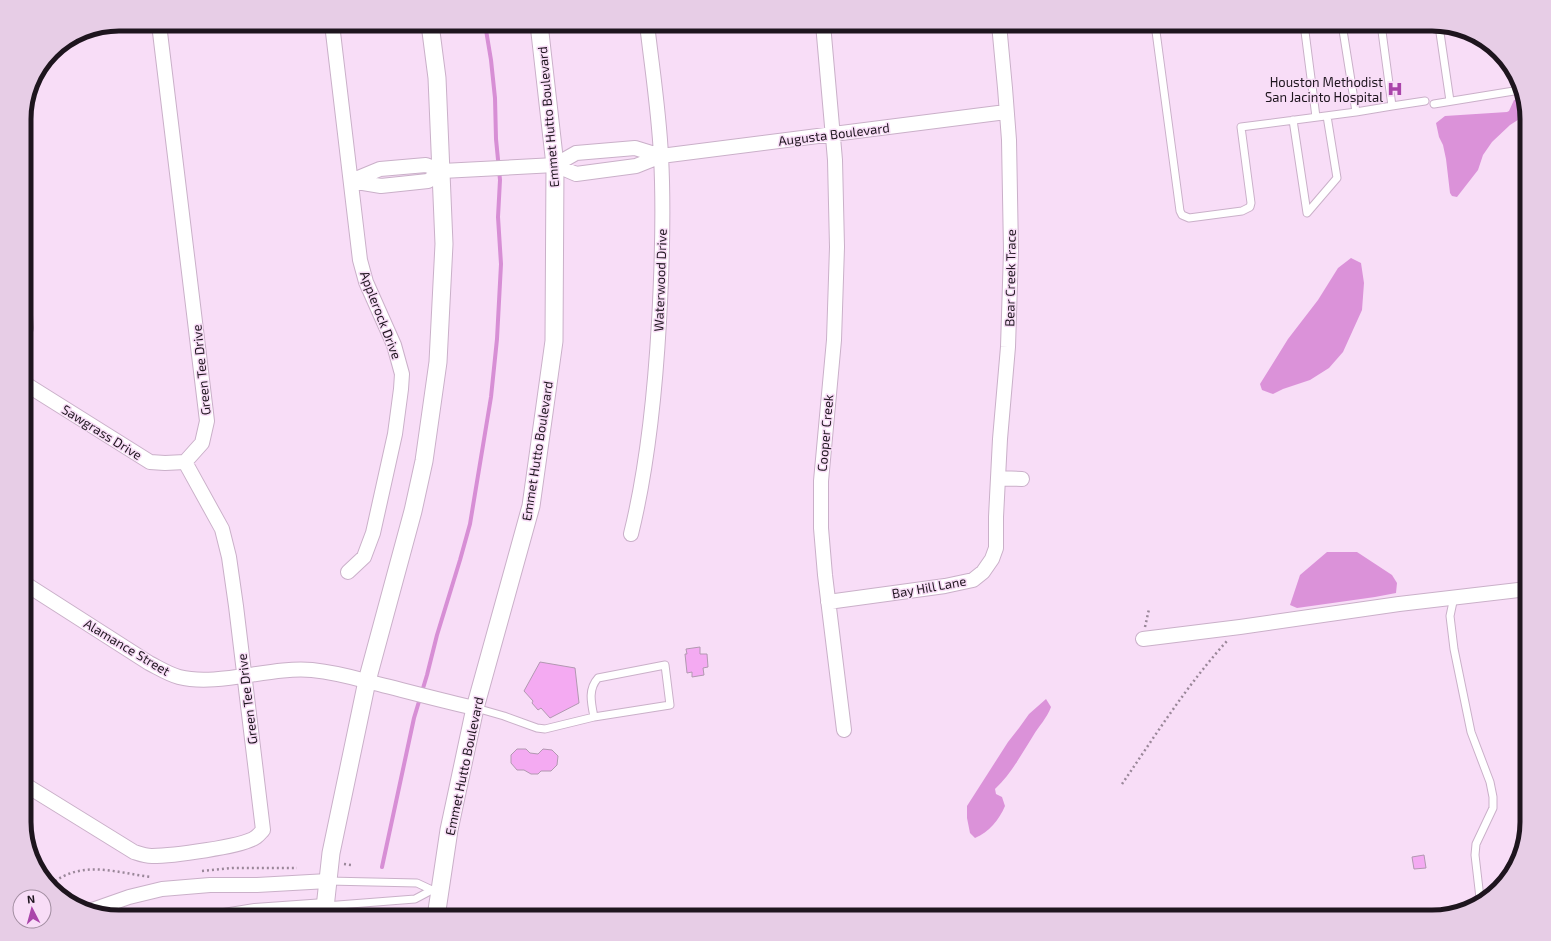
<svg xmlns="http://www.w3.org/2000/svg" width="1551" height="941" viewBox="0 0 1551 941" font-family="'Exo 2',sans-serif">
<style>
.forest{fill:#db92d9}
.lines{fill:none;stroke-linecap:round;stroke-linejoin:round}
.stream{stroke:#d78ed5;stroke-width:4}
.building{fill:#f4aaf2;stroke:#b298b1}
.service-casing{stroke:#cab0c9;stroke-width:9}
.minor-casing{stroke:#cab0c9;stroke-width:16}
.tertiary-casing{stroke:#cab0c9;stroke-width:19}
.path{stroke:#9a8799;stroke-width:2.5;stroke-dasharray:2 3;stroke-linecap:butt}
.service{stroke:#fff;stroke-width:7}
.minor{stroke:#fff;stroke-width:14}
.tertiary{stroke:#fff;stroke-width:17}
.labels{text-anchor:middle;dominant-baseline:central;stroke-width:3;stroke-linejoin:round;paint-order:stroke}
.poi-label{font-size:13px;fill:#1e151e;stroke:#f8ddf7;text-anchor:end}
.street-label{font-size:13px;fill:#1e151e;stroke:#f8ddf7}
.rim{fill:none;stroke:#1e151e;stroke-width:5}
</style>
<rect width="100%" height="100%" fill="#f8ddf7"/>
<!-- forest -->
<path class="forest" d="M1522,98L1527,114L1510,125L1492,142L1483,155L1478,170L1457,197L1452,196L1450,193L1446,159L1443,145L1439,137L1436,123L1445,116L1507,112L1509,111L1514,100Z
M1351,258L1361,263L1364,283L1362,310L1343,352L1329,368L1310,380L1283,389L1273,394L1262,390L1260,384L1288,339L1318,300L1338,268Z
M1327,552H1357L1392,575L1397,583L1396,593L1375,597L1297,608L1290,605L1300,575Z
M1046,699L1051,707C1047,718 1039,726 1033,736C1021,755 1011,774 995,789L996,794L1002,797L1005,806C999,820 989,832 975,838L970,833L967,818V806L1008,742L1019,728L1029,714Z"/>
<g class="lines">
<!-- stream -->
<path class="stream" d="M382,867L414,718L427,675L437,635L460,560L470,524L491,397L497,339L501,264L498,217L500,180L496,139L495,98L491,60L485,24"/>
</g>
<!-- building -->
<path class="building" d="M700,647V654H707L708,667L703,668L704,675L692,677V672L687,673L685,654H687L686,649Z
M540,662L575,668L579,703L550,718L541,708L538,710L532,703L533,701L524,691Z
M517,749H526L530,753L538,754L543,749L552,750L558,756L557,765L551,771H541L538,774H531L524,770H517L511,763V755Z
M1424,855L1426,868L1414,869L1412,857Z"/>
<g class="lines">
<defs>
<path id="service" d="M1155,24L1180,211L1182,215L1189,218L1242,211L1250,207L1251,203L1241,127L1356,112
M1304,24L1316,117
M1342,24L1356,112L1392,106L1381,24
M1439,26L1450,101
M1434,104L1520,90
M1392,106L1425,101
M1293,120L1307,213L1337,178L1327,116
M1454,597L1450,616L1454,649L1471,732L1490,782L1493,797V808L1476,844L1475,855L1480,898
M476,708L504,716L537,728L545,729L594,717L670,705L665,665L598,678C588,689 591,702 594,717
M328,881L417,883L432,890H440
M325,906L415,899L432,890"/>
<path id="minor" d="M159,24L207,421L202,443L185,462
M332,24L360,260L366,282L394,345L402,374L401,389L395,434L373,533L364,557L348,572
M823,24L835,160L837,247L834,340L821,481V528L825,575L844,730
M555,165L576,174L636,166L661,156L1006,112
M351,181L380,169L426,165L442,171L555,165L576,153L635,148L661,156
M351,181L381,186L428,181L442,171
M24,303L26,328L24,334
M24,383L150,462L165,463L185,462
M998,478L1022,479
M631,534C648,465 655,393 659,322C662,267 664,211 661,156C659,112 652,68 647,24
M24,583L149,663C159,668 168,674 179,677C218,687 271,666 312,670C331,672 348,676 366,681C403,690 439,700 475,708
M828,602L945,586L973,580L983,572L992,559L996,548V517L1000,439L1008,347L1011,251L1009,140L1005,88L999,24
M1143,639L1240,627L1399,604L1527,589
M24,784L134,852C140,854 145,856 152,856C170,856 243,847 256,837C259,835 261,832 263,830L236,606L229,557L222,529L185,462
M92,910L129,897L162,889L210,885H257L328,881
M218,917L255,911L325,906"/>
<path id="tertiary" d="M324,917L331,853L367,681L413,511L424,461L438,362L444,244L437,78L430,24
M436,917L449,830L475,708L531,506L554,341L555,165L539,24"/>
</defs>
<!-- service casing -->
<use href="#service" class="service-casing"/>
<!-- minor casing -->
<use href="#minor" class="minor-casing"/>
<!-- tertiary casing -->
<use href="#tertiary" class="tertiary-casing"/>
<!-- path -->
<path class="path" d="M1145,627L1149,609
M1122,784C1155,736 1187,685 1227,641
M344,864L351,865
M202,871L232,868H297
M51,884C83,859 116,873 152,877"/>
<!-- service -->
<use href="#service" class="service"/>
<!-- minor -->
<use href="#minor" class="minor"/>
<!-- tertiary -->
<use href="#tertiary" class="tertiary"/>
</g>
<!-- icons -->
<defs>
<symbol id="hospital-bare" viewBox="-9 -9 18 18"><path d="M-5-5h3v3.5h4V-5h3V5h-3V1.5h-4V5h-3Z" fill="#aa45aa" stroke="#f8ddf7" stroke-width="2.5" paint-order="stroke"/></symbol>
</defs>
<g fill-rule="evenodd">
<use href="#hospital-bare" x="1384" y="78" width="22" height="22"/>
</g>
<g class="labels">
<!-- poi labels -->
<g class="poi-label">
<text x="1383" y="82">Houston Methodist<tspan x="1383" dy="15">San Jacinto Hospital</tspan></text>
</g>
<!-- street labels -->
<g class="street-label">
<text transform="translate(548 117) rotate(-95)">Emmet Hutto Boulevard</text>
<text transform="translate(834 134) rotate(-7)">Augusta Boulevard</text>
<text transform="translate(1010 278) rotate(-89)">Bear Creek Trace</text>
<text transform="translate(660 280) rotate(-88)">Waterwood Drive</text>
<text transform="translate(381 315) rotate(69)">Applerock Drive</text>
<text transform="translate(201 370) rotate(-96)">Green Tee Drive</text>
<text transform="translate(102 432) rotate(32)">Sawgrass Drive</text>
<text transform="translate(825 433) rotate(-85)">Cooper Creek</text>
<text transform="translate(537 451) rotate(-81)">Emmet Hutto Boulevard</text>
<text transform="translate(929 587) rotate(-10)">Bay Hill Lane</text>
<text transform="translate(127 647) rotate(31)">Alamance Street</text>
<text transform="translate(247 699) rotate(-97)">Green Tee Drive</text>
<text transform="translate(464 766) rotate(-78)">Emmet Hutto Boulevard</text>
</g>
</g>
<!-- crop -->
<path d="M0 0H1551V941H0ZM119 31H1432A88 88 0 0 1 1520 119V822A88 88 0 0 1 1432 910H119A88 88 0 0 1 31 822V119A88 88 0 0 1 119 31Z" fill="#e7cde6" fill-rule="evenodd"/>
<path class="rim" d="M119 31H1432A88 88 0 0 1 1520 119V822A88 88 0 0 1 1432 910H119A88 88 0 0 1 31 822V119A88 88 0 0 1 119 31Z"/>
<!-- north arrow -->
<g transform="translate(32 909) rotate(354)"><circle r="19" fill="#f8ddf7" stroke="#a18da0"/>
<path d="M0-3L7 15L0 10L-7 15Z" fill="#aa45aa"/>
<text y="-6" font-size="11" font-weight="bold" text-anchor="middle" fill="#1e151e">N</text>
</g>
</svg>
